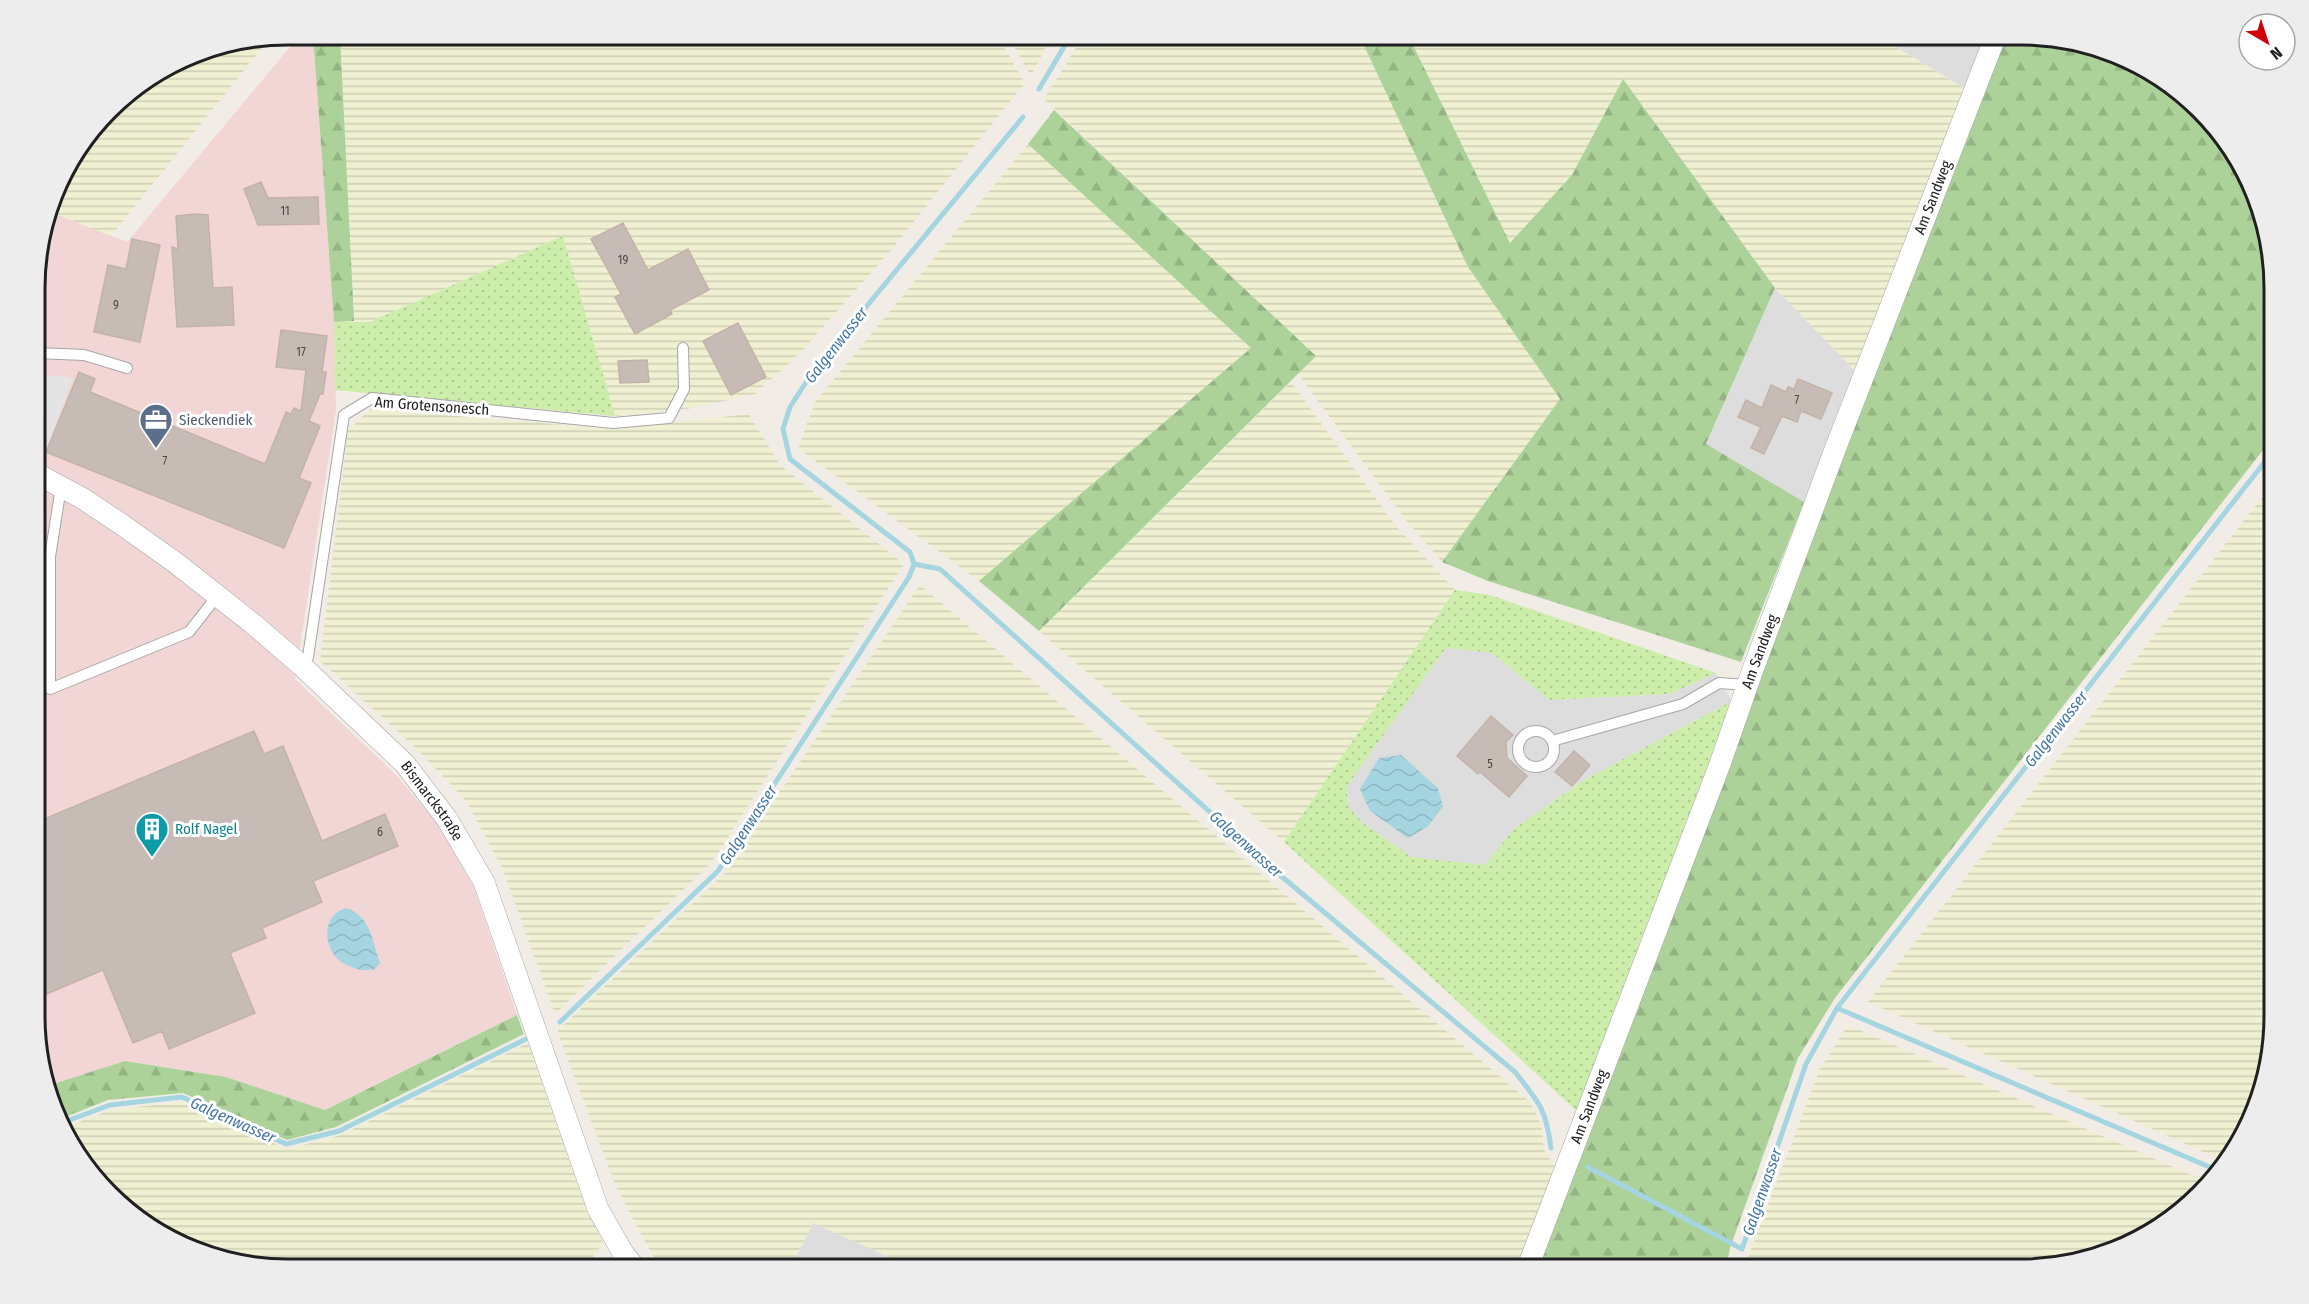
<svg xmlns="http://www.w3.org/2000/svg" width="2309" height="1304" viewBox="0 0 2309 1304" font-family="'Fira Sans Condensed',sans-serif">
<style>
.residential{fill:#dedddd}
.commercial{fill:#f2d5d5}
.farmland{fill:url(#farmland-rules)}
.grass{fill:url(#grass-dots)}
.forest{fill:url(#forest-firs)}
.parking{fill:#e4e4e4}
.water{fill:url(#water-waves)}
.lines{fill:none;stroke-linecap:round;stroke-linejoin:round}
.stream{stroke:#a5d5e0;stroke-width:5}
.building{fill:#c6bcb5;stroke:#c3b3a7;stroke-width:1.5}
.service-casing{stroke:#a7a7a7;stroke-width:12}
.minor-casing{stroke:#a7a7a7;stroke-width:22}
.service{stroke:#fff;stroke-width:10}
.minor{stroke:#fff;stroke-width:21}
.labels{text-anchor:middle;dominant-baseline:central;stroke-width:6;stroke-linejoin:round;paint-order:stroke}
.number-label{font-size:12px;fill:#4a4745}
.street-label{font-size:15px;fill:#202020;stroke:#fff}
.service-label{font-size:15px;fill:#4e5e75;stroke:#fff;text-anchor:start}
.culture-label{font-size:15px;fill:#0d838f;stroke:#fff;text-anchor:start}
.water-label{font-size:16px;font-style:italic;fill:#4277a5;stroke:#fff}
.rim{fill:none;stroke:#202020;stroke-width:3}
</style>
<defs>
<pattern id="farmland-rules" width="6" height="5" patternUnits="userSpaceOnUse" patternTransform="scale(1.5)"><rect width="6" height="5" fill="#eff0d1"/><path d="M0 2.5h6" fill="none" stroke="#cdceb3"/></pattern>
<pattern id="grass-dots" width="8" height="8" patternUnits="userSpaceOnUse" patternTransform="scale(1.5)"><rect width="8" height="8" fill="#cdedaa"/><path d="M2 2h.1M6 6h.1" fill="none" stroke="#b0cb92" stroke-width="1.8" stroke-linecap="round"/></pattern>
<pattern id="forest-firs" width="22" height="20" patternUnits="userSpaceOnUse" patternTransform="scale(1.5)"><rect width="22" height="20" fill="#acd299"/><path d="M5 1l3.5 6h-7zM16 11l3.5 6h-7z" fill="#94b484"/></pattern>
<pattern id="water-waves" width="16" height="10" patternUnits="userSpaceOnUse" patternTransform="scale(1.5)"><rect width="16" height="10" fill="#a5d5e0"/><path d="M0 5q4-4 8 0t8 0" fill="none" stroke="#8eb7c0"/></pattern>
</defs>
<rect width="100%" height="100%" fill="#f1ede6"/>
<!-- residential -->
<path class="residential" d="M1876,35H1990L1967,90Z
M1775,288L1856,372L1804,502L1706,445Z
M1446,648L1492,653L1549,700L1670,694L1716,673L1732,701L1586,779L1515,828L1485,866L1411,857L1362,822L1348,806L1347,786Z
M813,1223L916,1269H790Z"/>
<!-- commercial -->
<path class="commercial" d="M300,35H313L334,322L336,410L295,679L397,776L439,826L474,888L517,1015L325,1110L226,1077L126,1061L50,1085L37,1049V255L50,212L127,242Z"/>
<!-- farmland -->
<path class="farmland" d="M340,35H997L1025,83L892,249L800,353L755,394L693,408L615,416L563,236L370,322L354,321Z
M1007,35H1052L1031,76Z
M1084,35H1359L1468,267L1560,399L1442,562L1405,519L1298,374L1315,356L1044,99Z
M1408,35H1876L1967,90L1856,372L1775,288L1623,79L1572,175L1510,244Z
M270,38L111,236L50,212L61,175L121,98L191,54Z
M1028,144L1251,348L979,581L798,448L815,402Z
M1291,382L1396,526L1455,590L1284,842L1039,631Z
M370,409L614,429L749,414L780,465L904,564L712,862L555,1014L503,870L466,801L417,749L320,661L348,430Z
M2274,482V1032L2241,1143L2226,1162L1868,1002Z
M920,585L1530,1102L1541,1124L1544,1150L1557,1170L1518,1269H966L952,1263L950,1269H916L813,1223L790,1269H667L652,1255L617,1189L560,1039L558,1030L724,874Z
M1848,1025L2196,1177L2210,1182L2201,1195L2148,1235L2037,1269H1745L1750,1252L1820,1069Z
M528,1043L583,1200L603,1243L592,1258L566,1269H287L223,1261L161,1236L77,1157L66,1127L110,1110L182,1102L287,1149L341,1135Z"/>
<!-- grass -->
<path class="grass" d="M563,236L615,416L335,390L334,322H370Z
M1455,590L1490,595L1716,673L1670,694L1549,700L1492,653L1446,648L1347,786L1348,806L1362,822L1411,857L1485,865L1515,828L1586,779L1732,701L1579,1113L1284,842Z"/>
<!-- forest -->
<path class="forest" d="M313,35H340L354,321L334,322Z
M1359,35H1408L1510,243L1572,175L1623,79L1775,288L1706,444L1804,502L1741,662L1488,581L1442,562L1560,399L1468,267Z
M2005,35H2022L2087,43L2148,68L2232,147L2261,207L2274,271V436L1835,998L1798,1058L1730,1248L1726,1269H1538L1987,75Z
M1054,110L1316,356L1039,631L979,581L1251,348L1028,144Z
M517,1015L524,1034L336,1127L287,1140L183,1093L108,1100L63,1118L50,1085L125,1061L226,1077L325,1110Z"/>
<!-- parking -->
<path class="parking" d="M45,375L73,378L46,450L37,447V393Z"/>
<!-- water -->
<path class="water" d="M1401,755L1438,788L1443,807L1427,827L1408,838L1370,811L1360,789L1379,758Z
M346,908C371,916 372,941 380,963L375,969C369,970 362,971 357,969C351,967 344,964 340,961C322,947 322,914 346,908Z"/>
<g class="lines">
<!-- stream -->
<path class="stream" d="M1039,89L1071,35
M914,564L940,569L1281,876L1515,1072C1539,1102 1546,1109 1551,1148
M1837,1008L2219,1171
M560,1022L718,871L909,577L914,564L910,552L790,459L783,429L790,407L814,370L1023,117
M64,1122L110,1105L182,1097L286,1144L339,1131L526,1039
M1588,1167L1742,1249L1806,1064L1837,1008L2274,450"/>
</g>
<!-- building -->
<path class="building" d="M261,182L268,198L318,197L319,224L258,225L244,189Z
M196,214L208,215L213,288L232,287L234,325L177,327L172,247L178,249L176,216Z
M623,223L648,270L688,249L709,290L670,310L672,314L635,334L615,297L621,294L591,239Z
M132,239L160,245L140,342L94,332L108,265L126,269Z
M738,323L766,377L731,395L703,341Z
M281,330L327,336L322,372H326L323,394H320L309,421L320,426L299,478L311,483L284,548L46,452L79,372L95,379L90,392L265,464L286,412L291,414L294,408L301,411L306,370L276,367Z
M647,360L649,382L620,383L618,361Z
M1798,379L1832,393L1821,419L1801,411L1797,422L1782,416L1764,454L1751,448L1761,427L1738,417L1746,400L1762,408L1771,385L1786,392L1788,387L1794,389Z
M1491,716L1513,735L1506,742L1507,758L1527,776L1509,797L1480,772L1478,774L1457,756Z
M254,731L264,754L283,746L322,841L385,814L398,846L313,881L322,902L262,928L266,938L230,953L255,1013L169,1049L162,1031L133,1043L103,970L37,998V822Z
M1574,751L1590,765L1572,786L1555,772Z"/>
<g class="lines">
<defs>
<path id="service" d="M37,353L84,355L127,368
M61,487L50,557V689L189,632L218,595
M302,666L308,657L344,415L372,398L613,423L669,418L684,389L683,348
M1518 749a18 18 0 1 1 36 0a18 18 0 1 1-36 0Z
M1552,741L1683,704L1719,683L1748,685"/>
<g id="minor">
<path id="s1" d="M37,474L82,498L121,524L176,563L252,623L302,666L405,764L447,819L484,882L598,1209L623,1253L636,1269"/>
<path id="s2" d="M1527,1269L1720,764L1752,672L1836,447L1996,35"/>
</g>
</defs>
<!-- service casing -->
<use href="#service" class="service-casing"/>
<!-- minor casing -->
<use href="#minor" class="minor-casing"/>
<!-- service -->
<use href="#service" class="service"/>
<!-- minor -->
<use href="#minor" class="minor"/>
</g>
<!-- icons -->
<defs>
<symbol id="office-pin" viewBox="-11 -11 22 30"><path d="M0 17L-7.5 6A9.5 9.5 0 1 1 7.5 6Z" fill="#5c6f8a" stroke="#fff"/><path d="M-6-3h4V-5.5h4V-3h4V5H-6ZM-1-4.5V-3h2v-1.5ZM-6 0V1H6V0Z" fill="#fff"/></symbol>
<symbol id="building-pin" viewBox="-11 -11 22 30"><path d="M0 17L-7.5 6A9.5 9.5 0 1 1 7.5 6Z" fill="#0f9aa8" stroke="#fff"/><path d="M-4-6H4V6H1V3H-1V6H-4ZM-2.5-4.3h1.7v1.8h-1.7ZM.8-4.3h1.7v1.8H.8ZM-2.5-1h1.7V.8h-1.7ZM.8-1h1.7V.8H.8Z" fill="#fff"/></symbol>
</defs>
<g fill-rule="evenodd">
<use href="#office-pin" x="137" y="401" width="38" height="52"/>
<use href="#building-pin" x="133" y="810" width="38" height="52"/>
</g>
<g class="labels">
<!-- number labels -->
<g class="number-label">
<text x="285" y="211">11</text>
<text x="623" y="260">19</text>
<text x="116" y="305">9</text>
<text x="301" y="352">17</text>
<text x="1797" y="400">7</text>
<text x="165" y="461">7</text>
<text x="1490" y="764">5</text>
<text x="380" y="832">6</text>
</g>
<!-- street labels -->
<g class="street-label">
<text stroke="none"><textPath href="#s2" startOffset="1146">Am Sandweg</textPath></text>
<text transform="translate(432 406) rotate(4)">Am Grotensonesch</text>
<text stroke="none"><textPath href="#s2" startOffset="660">Am Sandweg</textPath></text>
<text stroke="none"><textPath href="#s1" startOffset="516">Bismarckstraße</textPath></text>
<text stroke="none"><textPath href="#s2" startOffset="174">Am Sandweg</textPath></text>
</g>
<!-- service labels -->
<g class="service-label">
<text x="179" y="420">Sieckendiek</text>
</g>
<!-- culture labels -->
<g class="culture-label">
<text x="175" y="829">Rolf Nagel</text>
</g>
<!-- water labels -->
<g class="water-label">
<text transform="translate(836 345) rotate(-52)">Galgenwasser</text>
<text transform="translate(2056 729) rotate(-52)">Galgenwasser</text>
<text transform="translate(748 825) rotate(-57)">Galgenwasser</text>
<text transform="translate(1246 844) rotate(42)">Galgenwasser</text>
<text transform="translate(233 1120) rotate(24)">Galgenwasser</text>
<text transform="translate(1762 1192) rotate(-71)">Galgenwasser</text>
</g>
</g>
<!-- crop -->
<path d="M0 0H2309V1304H0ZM288 45H2021A243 243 0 0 1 2264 288V1016A243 243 0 0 1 2021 1259H288A243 243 0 0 1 45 1016V288A243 243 0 0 1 288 45Z" fill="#ededed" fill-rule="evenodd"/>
<path class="rim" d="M288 45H2021A243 243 0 0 1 2264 288V1016A243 243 0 0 1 2021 1259H288A243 243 0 0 1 45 1016V288A243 243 0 0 1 288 45Z"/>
<!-- north arrow -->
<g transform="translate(2267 42) rotate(141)"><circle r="28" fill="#ffffff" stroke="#a6a6a6" stroke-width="1.5"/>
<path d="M0-4.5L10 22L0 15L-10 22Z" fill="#d00007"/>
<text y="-9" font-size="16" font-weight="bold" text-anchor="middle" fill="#202020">N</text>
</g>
</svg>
